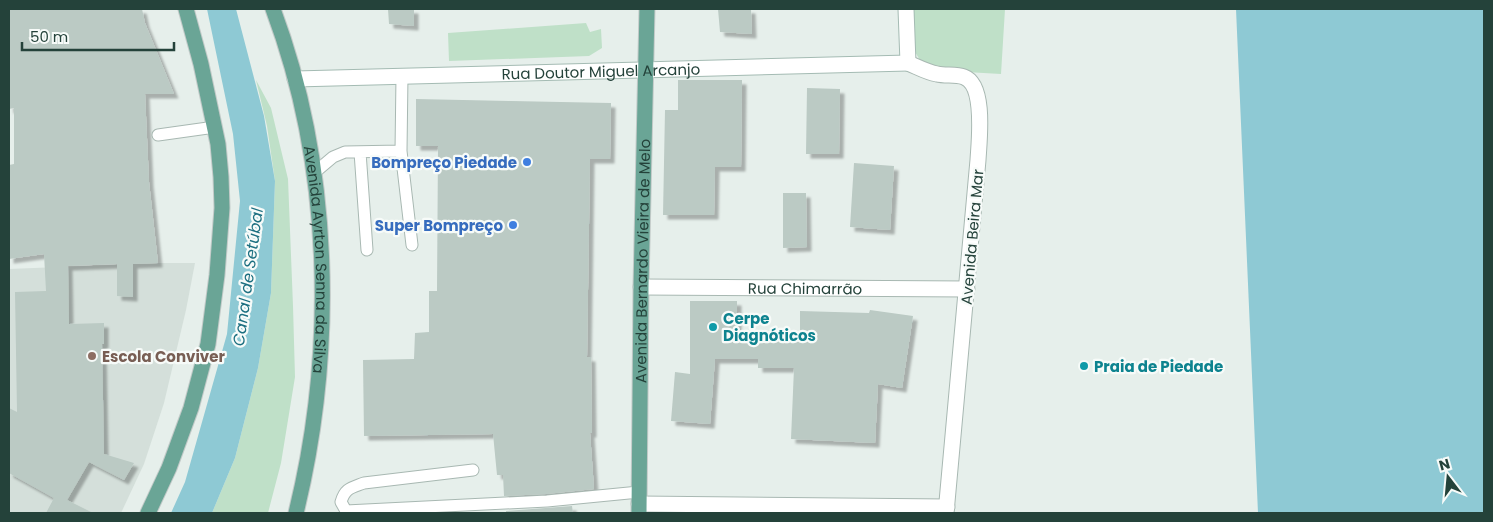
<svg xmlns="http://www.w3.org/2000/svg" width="1493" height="522" viewBox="0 0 1493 522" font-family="Poppins,sans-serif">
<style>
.built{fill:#d4dfda}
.green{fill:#bfe0c8}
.water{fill:#8ec9d4}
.building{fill:#bbcac4;filter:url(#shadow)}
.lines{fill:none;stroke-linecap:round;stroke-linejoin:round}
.service-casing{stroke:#a8b8b2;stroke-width:13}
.minor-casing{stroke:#a8b8b2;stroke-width:17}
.secondary-casing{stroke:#a4bbb3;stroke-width:17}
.primary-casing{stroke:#c2cac8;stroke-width:17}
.service{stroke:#fff;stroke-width:11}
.minor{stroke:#fff;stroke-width:15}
.secondary{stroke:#fff;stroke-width:15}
.primary{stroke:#6aa596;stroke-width:15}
.shop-dot{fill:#3f7fe0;stroke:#f7fbf9;stroke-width:2}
.culture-dot{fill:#0f9aa8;stroke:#f7fbf9;stroke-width:2}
.education-dot{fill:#8d6e63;stroke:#f7fbf9;stroke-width:2}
.labels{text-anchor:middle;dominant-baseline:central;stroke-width:4.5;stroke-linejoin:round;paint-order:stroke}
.street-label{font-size:15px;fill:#24423a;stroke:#f7fbf9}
.shop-label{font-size:15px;font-weight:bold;fill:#366cbe;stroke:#f7fbf9;text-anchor:end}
.culture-label{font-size:15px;font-weight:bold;fill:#0d838f;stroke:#f7fbf9;text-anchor:start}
.education-label{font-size:15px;font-weight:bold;fill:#785e54;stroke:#f7fbf9;text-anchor:start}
.water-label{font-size:16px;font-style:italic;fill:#1c6f80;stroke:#f7fbf9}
</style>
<defs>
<filter id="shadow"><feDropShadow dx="4.5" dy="4.5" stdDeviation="1" flood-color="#0004"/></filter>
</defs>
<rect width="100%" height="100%" fill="#e6efeb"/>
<!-- built -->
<path class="built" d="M158,263H195L186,310L164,403L144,464L121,513H9V269Z"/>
<!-- green -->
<path class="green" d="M914,9H1005L1001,74L931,70L921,62L914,50Z
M586,23L590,32L601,29L602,48L589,56L449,61L448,33Z
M256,80L271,108L288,179L293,306L295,377L281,463L268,513H212L235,458L258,368L271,293L275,181L267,126Z"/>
<!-- water -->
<path class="water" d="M207,9H236L264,116L275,181L271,293L258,368L235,458L212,513H171L185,482L227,334L240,201L233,134Z
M1236,9H1484V513H1258Z"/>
<!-- building -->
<path class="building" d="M9,9H142L145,23L174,94H145L149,182L158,263L133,264V297L117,296V264L68,266L69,324L104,323V344H102L104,454L134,463L124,480L89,462L67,500L93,513H46L54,498L9,473V408L17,412L15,292L46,291L44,254L9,259V165L14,164V108L9,109Z
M388,9H414V26L389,24Z
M718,9H751L752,34L720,32Z
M678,80H742L741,167H715L714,215H663L665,110H678Z
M807,88L840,89L839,154H806Z
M416,99L611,103L610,159H590L587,357H591L592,433H590L594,489L546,494L504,496L503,475H497L493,434L364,436L363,360L414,359L415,333L429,332V291H437L438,146H416Z
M854,163L894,166L890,230L850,227Z
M783,193H806L807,247L783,248Z
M690,301H737V333H800V311L869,313L870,310L913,316L902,388L878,384L875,443L791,439L794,368H758V359H715L710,424L671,421L675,372L690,374Z
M572,506L573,513H506V511Z"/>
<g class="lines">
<defs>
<path id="service" d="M158,135L215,127
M401,151L402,76
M360,152L367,250
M314,173L333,157L345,152L401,151L412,245
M473,470L364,483C351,488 345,488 341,502L346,511L547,501L639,492"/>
<g id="minor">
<path d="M908,63C918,67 926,72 937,74C945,76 956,74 964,77C986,85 979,141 978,160L946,513"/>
<path id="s1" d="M641,287L967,289"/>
<path d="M639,504L947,507"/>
</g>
<g id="secondary">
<path id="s2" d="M295,79L908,63L906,9"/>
</g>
<g id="primary">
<path id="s3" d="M273,9C332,167 336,350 296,513"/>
<path d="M148,513L169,468L191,408L208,344L217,275L222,208L221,177L218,144L201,64L186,9"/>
<path id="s4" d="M639,513L641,287L647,9"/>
</g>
</defs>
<!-- service casing -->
<use href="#service" class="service-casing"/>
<!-- minor casing -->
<use href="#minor" class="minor-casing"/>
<!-- secondary casing -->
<use href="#secondary" class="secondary-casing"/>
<!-- primary casing -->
<use href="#primary" class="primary-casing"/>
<!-- service -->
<use href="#service" class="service"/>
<!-- minor -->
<use href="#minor" class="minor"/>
<!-- secondary -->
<use href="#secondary" class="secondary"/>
<!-- primary -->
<use href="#primary" class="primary"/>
</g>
<!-- markers -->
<g class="shop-dot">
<circle cx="527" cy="162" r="5"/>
<circle cx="513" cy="225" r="5"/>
</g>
<g class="culture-dot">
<circle cx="713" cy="327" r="5"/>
<circle cx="1084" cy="366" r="5"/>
</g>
<circle class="education-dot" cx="92" cy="356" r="5"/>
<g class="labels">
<!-- street labels -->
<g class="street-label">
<text stroke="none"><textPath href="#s2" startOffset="306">Rua Doutor Miguel Arcanjo</textPath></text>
<text transform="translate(972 237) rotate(-85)">Avenida Beira Mar</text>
<text stroke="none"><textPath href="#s3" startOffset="256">Avenida Ayrton Senna da Silva</textPath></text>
<text stroke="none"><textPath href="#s4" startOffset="252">Avenida Bernardo Vieira de Melo</textPath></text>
<text stroke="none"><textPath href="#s1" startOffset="164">Rua Chimarrão</textPath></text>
</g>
<!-- shop labels -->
<g class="shop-label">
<text x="517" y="162">Bompreço Piedade</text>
<text x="503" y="225">Super Bompreço</text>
</g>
<!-- culture labels -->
<g class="culture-label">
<text x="723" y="318">Cerpe<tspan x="723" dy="17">Diagnóticos</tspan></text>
<text x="1094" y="366">Praia de Piedade</text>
</g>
<!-- education labels -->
<g class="education-label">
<text x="102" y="356">Escola Conviver</text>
</g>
<!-- water labels -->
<g class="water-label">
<text transform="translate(248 277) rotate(-82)">Canal de Setúbal</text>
</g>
</g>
<!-- border -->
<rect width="1493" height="522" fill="none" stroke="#24423a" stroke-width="20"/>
<!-- north arrow -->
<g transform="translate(1448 477) rotate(344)" stroke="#f7fbf9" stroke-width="4" paint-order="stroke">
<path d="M0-4L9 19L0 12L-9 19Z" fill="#24423a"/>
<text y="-8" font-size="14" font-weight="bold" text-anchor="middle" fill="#24423a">N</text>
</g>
<!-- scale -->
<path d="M22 42v8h152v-8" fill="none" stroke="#24423a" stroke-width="2.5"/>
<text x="30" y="42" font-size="15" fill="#24423a" stroke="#f7fbf9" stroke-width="4" paint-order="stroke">50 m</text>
</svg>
